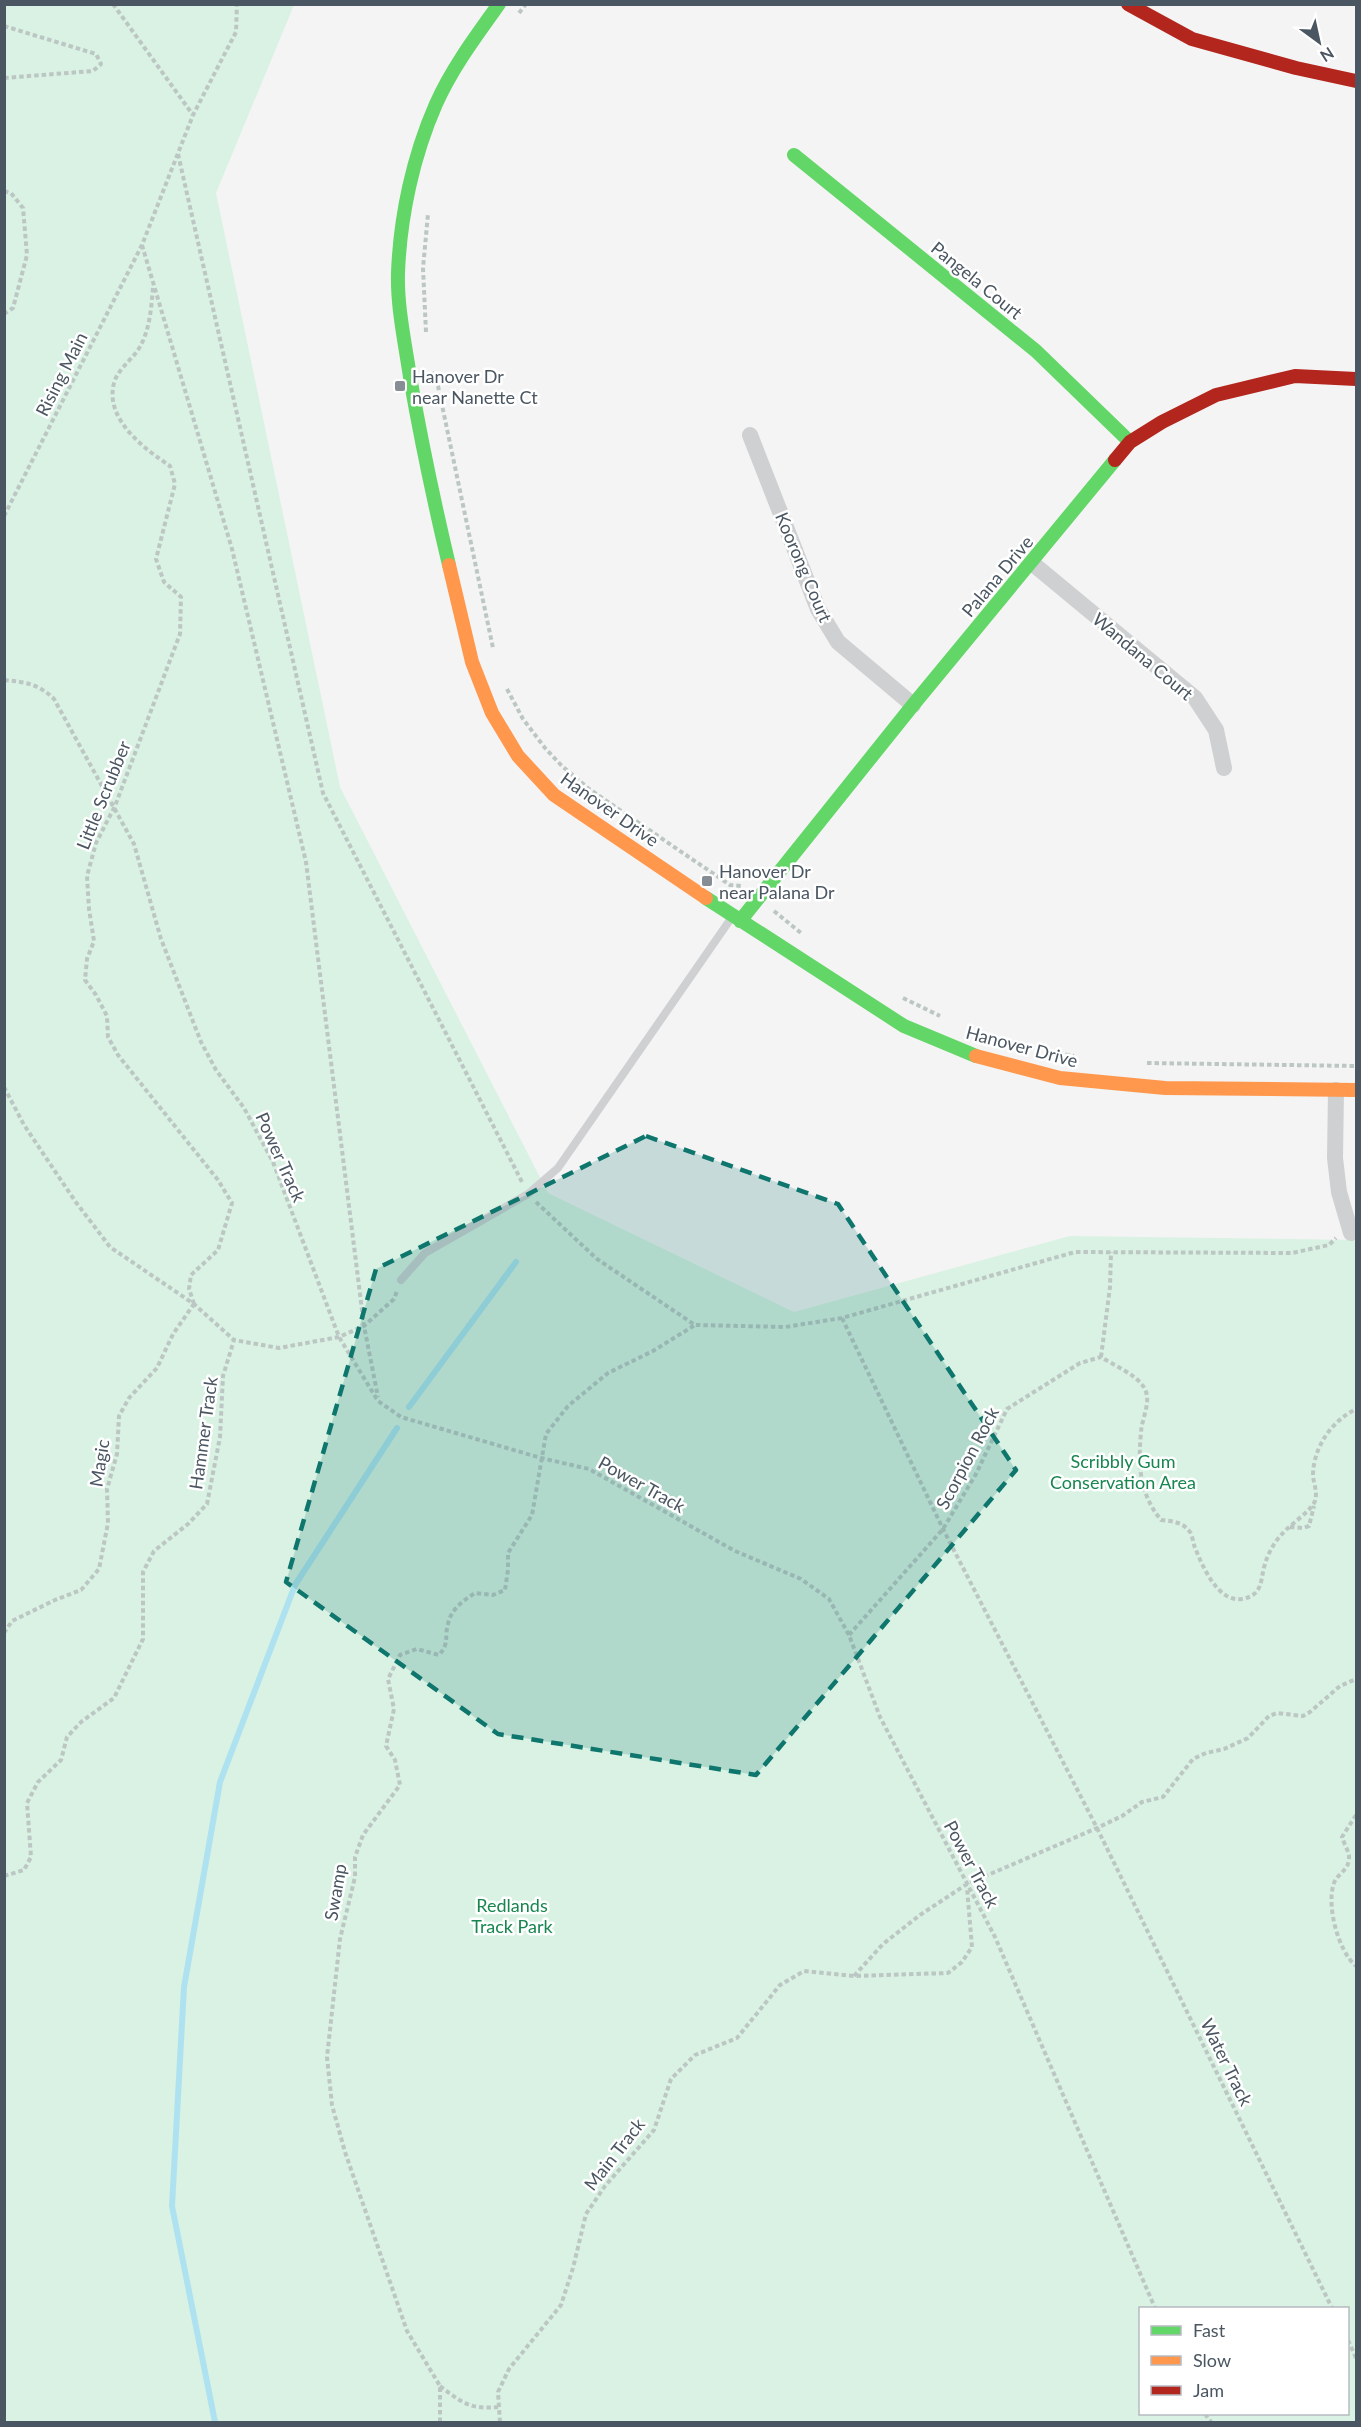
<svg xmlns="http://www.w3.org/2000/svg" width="1361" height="2427" viewBox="0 0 1361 2427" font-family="Lato,sans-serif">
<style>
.green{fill:#d9f2e3;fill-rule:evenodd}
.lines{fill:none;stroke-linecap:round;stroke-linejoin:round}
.stream{stroke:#aee2f0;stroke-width:6}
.path{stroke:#bcc7c4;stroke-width:4;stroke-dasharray:4.5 3;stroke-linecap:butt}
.lane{stroke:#ced0d2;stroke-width:8}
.street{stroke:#ced0d2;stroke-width:16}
.fast{stroke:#63d668;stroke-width:14}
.slow{stroke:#ff974d;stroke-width:14}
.jam{stroke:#b3261e;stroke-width:14}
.marked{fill:#0f766e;fill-opacity:0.2;stroke:#0f766e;stroke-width:4.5;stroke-dasharray:12 8;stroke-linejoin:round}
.poi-dot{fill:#868d94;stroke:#fff;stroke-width:2}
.labels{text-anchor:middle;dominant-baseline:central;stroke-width:5;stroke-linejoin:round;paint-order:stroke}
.street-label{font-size:18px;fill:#4a5661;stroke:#fff}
.poi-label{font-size:18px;fill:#4a5661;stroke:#fff;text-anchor:start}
.park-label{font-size:18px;fill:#17864f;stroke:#fff}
</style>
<rect width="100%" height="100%" fill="#f4f4f4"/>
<!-- green -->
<path class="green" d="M5,5H294L216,193L340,787L548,1193L794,1312L1070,1236L1356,1240V2422H5ZM1140,2308H1348V2414H1140Z"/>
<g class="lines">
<!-- stream -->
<path class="stream" d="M409,1407L516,1262
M215,2422L172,2206L184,1987L220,1782L295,1585L397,1428"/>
<!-- path -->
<path class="path" d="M113,4L193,115
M519,13L526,4
M4,26L96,54L101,64L93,71L4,78
M178,154L323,793L523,1184
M4,191L11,193L23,208L27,255L13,308L4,314
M142,245L232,549L306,862L364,1326L378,1397
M153,288C151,309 150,331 138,350C129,363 115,371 113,388C108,422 145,449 170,466L175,484L156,559L164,582L181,597L180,634L115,806L96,843L87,876L89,909L94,941L87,959L85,980L96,995L107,1016L108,1037L118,1055L218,1180L232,1203L218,1250L191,1275L189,1289L194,1304
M426,332L423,268L428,214
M432,372L438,386L493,648
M4,516L142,245L193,115L236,32L237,4
M4,680C25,682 39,684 54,699L134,844L161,939L201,1042L216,1070L244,1108L273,1162L339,1337L378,1401L401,1417L541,1458L589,1469L735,1551L801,1579L829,1599L849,1635L880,1717L995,1937L1155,2308
M507,689L523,719L545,748L562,766L589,789L730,885L742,886
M774,911L801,933
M903,998L940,1016
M1058,1053L1074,1056
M1147,1063L1356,1066
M4,1087L24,1125L75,1201L110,1247L194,1304L234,1340L279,1348L339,1337L364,1326L394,1299L397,1291
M536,1202L597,1259L695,1325L785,1327L842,1318L1075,1252L1292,1253L1329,1245L1336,1238
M842,1318L943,1529L1097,1828L1332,2308
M1101,1357L1110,1287L1111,1252
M1290,1527L1303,1528L1309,1526L1314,1506
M4,1633L12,1621L55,1600L81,1590L99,1569L108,1523L107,1489L117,1454L119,1416L129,1398L157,1368L173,1334L194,1304
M849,1635L943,1529L976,1474L1007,1409L1080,1363L1101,1357C1113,1365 1135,1374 1143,1386C1153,1399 1142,1417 1141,1432C1138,1465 1139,1493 1161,1520C1172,1521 1183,1522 1190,1532C1192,1535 1193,1541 1194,1545C1201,1563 1217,1603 1242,1599C1264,1595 1260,1579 1265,1564C1268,1553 1275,1541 1283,1533C1291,1524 1311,1511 1315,1501C1318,1491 1313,1483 1313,1474C1314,1446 1332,1421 1356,1409
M1356,1815L1342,1837C1344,1844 1350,1853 1349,1859C1348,1871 1338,1873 1334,1883C1326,1905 1338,1951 1356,1966
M4,1876L24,1870L31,1857L27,1803L38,1782L61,1760L67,1737L81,1722L114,1698L143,1639V1572L154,1551L188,1524L207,1504L220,1437L223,1376L234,1340
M854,1976L883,1944L920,1915L967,1884L1097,1828L1122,1816L1142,1802L1163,1797L1193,1759L1206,1753L1224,1749L1248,1738L1269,1716L1277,1713L1303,1716L1310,1712L1340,1686L1356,1679
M1348,2340L1356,2358
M440,2386C461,2402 470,2410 498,2407
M1205,2414L1211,2422
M440,2422V2386L407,2331L345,2152L332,2105L327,2057L340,1939L355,1877V1857L363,1835L400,1785L395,1760L386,1746L394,1709L388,1679L400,1655L417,1649L439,1655C450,1642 444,1638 448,1624C451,1609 463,1601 475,1593L493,1595L505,1590L508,1570V1553L532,1515L546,1434L568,1406L608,1373L653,1351L695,1325
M500,2422L498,2392L509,2369L561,2305L573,2268L586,2214L605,2186L654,2130L671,2079L695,2055L737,2038L780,1985L804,1971L854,1976L948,1973L962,1962L972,1947L967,1888"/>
<!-- lane -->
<path class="lane" d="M401,1280L425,1253L528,1194L558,1168L732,917"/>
<!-- street -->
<path class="street" d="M750,435L818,609L838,642L913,705
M1032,563L1195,698L1216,730L1224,768
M1336,1090L1335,1158L1339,1192L1351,1233"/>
<!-- fast -->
<path class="fast" d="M794,155L1036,351L1130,442
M449,565C434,502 421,440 410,377C405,343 397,307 398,273C400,217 413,156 436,104C452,68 476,36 499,4
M706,898L904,1026L976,1056
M740,921L913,705L1115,460"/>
<!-- slow -->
<path class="slow" d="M449,565L472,662L492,713L518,756L554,795L706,898
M976,1056L1060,1078L1165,1088L1356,1090"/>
<!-- jam -->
<path class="jam" d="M1128,4L1192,39L1296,68L1356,81
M1115,460L1130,442L1162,422L1216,395L1295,376L1356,379"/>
</g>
<!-- marked area -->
<path class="marked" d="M646,1136L838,1204L1016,1470L756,1775L498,1734L286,1582L376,1269Z"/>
<!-- markers -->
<g class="poi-dot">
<rect x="394" y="380" width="12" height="12" rx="3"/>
<rect x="701" y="875" width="12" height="12" rx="3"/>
</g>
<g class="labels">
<!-- street labels -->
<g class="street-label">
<text transform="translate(977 280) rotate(39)">Pangela Court</text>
<text transform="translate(61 374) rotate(-63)">Rising Main</text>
<text transform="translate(804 567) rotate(67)">Koorong Court</text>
<text transform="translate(997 576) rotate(-50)">Palana Drive</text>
<text transform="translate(1143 656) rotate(40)">Wandana Court</text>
<text transform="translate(103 795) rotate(-68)">Little Scrubber</text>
<text transform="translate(610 809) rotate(35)">Hanover Drive</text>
<text transform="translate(1022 1046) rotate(15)">Hanover Drive</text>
<text transform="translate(281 1157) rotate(66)">Power Track</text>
<text transform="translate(203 1433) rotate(-82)">Hammer Track</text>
<text transform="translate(967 1458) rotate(-62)">Scorpion Rock</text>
<text transform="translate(99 1463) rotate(-81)">Magic</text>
<text transform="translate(642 1484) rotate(29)">Power Track</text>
<text transform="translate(972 1864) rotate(62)">Power Track</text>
<text transform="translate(335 1892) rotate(-80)">Swamp</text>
<text transform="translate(1227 2062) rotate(64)">Water Track</text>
<text transform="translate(614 2154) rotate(-52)">Main Track</text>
</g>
<!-- poi labels -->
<g class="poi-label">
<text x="412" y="376">Hanover Dr<tspan x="412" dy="21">near Nanette Ct</tspan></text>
<text x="719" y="871">Hanover Dr<tspan x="719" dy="21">near Palana Dr</tspan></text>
</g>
<!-- park labels -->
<g class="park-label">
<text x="1123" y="1461">Scribbly Gum<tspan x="1123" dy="21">Conservation Area</tspan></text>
<text x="512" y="1905">Redlands<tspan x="512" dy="21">Track Park</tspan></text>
</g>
</g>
<!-- border -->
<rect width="1361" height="2427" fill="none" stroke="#4a5661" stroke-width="12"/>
<!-- legend -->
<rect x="1139" y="2307" width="210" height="108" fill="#ffffff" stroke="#b7bbc0" stroke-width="1.5"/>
<rect x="1151" y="2326" width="30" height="9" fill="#63d668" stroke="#b7bbc0" stroke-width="1.5"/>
<text x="1193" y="2337" font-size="18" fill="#4a5661">Fast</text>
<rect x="1151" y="2356" width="30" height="9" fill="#ff974d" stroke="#b7bbc0" stroke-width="1.5"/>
<text x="1193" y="2367" font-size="18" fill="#4a5661">Slow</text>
<rect x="1151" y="2386" width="30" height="9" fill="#b3261e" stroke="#b7bbc0" stroke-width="1.5"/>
<text x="1193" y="2397" font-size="18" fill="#4a5661">Jam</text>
<!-- north arrow -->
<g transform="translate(1319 42) rotate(147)" stroke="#ffffff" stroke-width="4.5" paint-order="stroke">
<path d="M0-4.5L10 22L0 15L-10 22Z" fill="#4a5661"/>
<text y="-9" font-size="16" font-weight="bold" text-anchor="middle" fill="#4a5661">N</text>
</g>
</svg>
